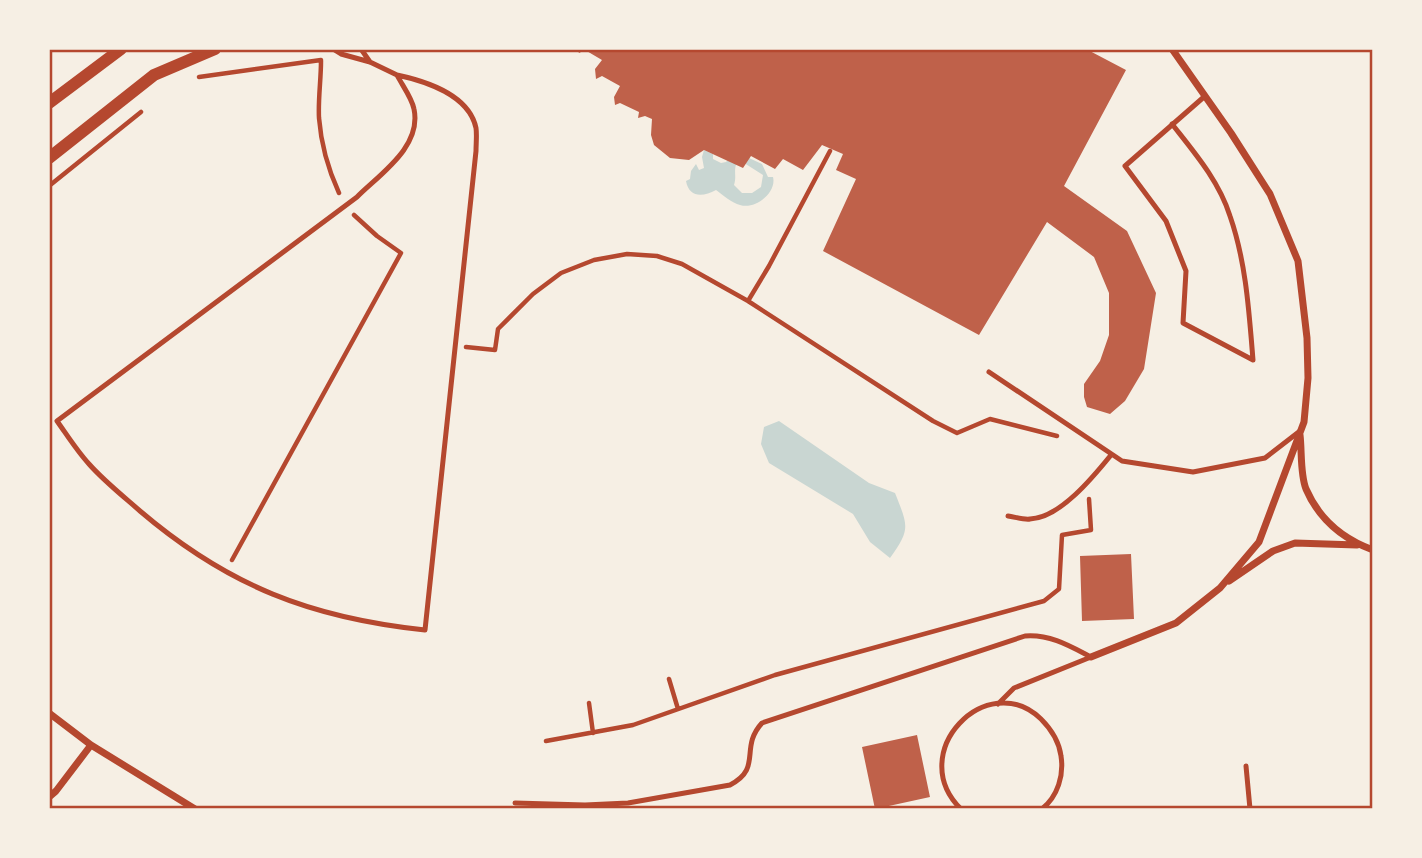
<svg xmlns="http://www.w3.org/2000/svg" width="1422" height="858" viewBox="0 0 1422 858" font-family="'Playfair Display',serif">
<style>
.water{fill:#c9d6d2;fill-rule:evenodd}
.building{fill:#bf614a}
.lines{fill:none;stroke-linecap:round;stroke-linejoin:round}
.path{stroke:#b5482f;stroke-width:4.5}
.service{stroke:#b5482f;stroke-width:5}
.minor{stroke:#b5482f;stroke-width:7}
.tertiary{stroke:#b5482f;stroke-width:12}
.neatline{fill:none;stroke:#b5482f;stroke-width:2.5}
</style>
<rect width="100%" height="100%" fill="#f6efe4"/>
<!-- water -->
<path class="water" d="M704,150L713,154V159L721,163L726,162L736,152L762,164L768,177H773C777,192 756,210 740,205C732,203 723,195 716,190C703,197 689,198 686,181L690,179L691,171L696,164L699,170L704,168L702,157ZM741,161L763,175L761,187L752,193H742L734,185C737,176 733,171 737,162Z
M779,421L869,483L895,493C908,526 911,529 890,558L870,542L853,514L769,463L761,444L764,427Z"/>
<!-- building -->
<path class="building" d="M577,49H1086L1126,70L1064,186L1127,231L1156,293L1144,369L1125,401L1110,414L1087,407L1084,397V384L1100,361L1109,335V293L1094,257L1047,222L979,335L823,251L856,179L836,170L843,154L822,145L803,170L783,159L775,169L751,156L743,168L704,150L689,160L670,158L654,145L651,135L652,119L645,116L638,118L639,112L620,103L615,105L614,97L620,86L602,76L596,79L595,69L602,60L585,50L579,53Z
M1131,554L1134,619L1082,621L1080,556Z
M917,735L930,797L875,809L862,747Z"/>
<g class="lines">
<!-- path -->
<path class="path" d="M321,61C321,80 318,99 319,118C321,144 328,169 339,193
M199,77L321,60
M49,186L141,112
M748,301L769,266L830,151
M466,347L495,350L498,329L533,294L561,273L594,260L627,254L657,256L682,264L748,301L933,421L957,433L990,419L1057,436
M232,560L401,253L377,236L354,215
M669,679L678,709
M589,703L593,733
M546,741L633,725L775,675L1044,601L1059,589L1062,535L1091,530L1089,499"/>
<!-- service -->
<path class="service" d="M333,49L341,54L370,62L397,75
M361,49L370,62
M397,75C425,81 469,95 476,128C477,135 476,144 476,151L425,630C311,618 228,586 140,511C123,496 104,481 89,464C77,451 67,435 57,421L357,197C380,174 422,147 414,109C412,98 402,85 397,75Z
M1172,124C1194,152 1219,181 1230,216C1246,262 1249,311 1253,360L1183,323L1186,271L1166,221L1125,166L1205,96
M989,372L1122,461L1193,472L1265,458L1300,431
M1008,516C1015,517 1024,520 1030,519C1060,518 1094,476 1111,455
M998,704L1014,688L1091,657
M1246,766L1250,809
M515,803L585,805L628,803L730,785C763,768 739,748 762,723L1025,636C1050,634 1070,646 1091,657
M961,809C904,753 987,667 1041,719C1052,730 1059,741 1061,756C1064,775 1058,796 1042,809"/>
<!-- minor -->
<path class="minor" d="M1300,435C1302,451 1300,474 1306,489C1319,519 1343,539 1373,550
M1229,581L1273,551L1295,543L1357,545
M1091,657L1176,623L1220,588L1259,542L1304,422L1308,378L1307,338L1298,261L1270,194L1231,133L1172,49
M49,713L91,745L195,809
M49,797L56,791L91,745"/>
<!-- tertiary -->
<path class="tertiary" d="M49,103L121,49
M49,158L154,75L215,49"/>
</g>
<!-- border -->
<rect width="1422" height="858" fill="none" stroke="#f6efe4" stroke-width="102"/>
<rect x="51" y="51" width="1320" height="756" class="neatline"/>
</svg>
